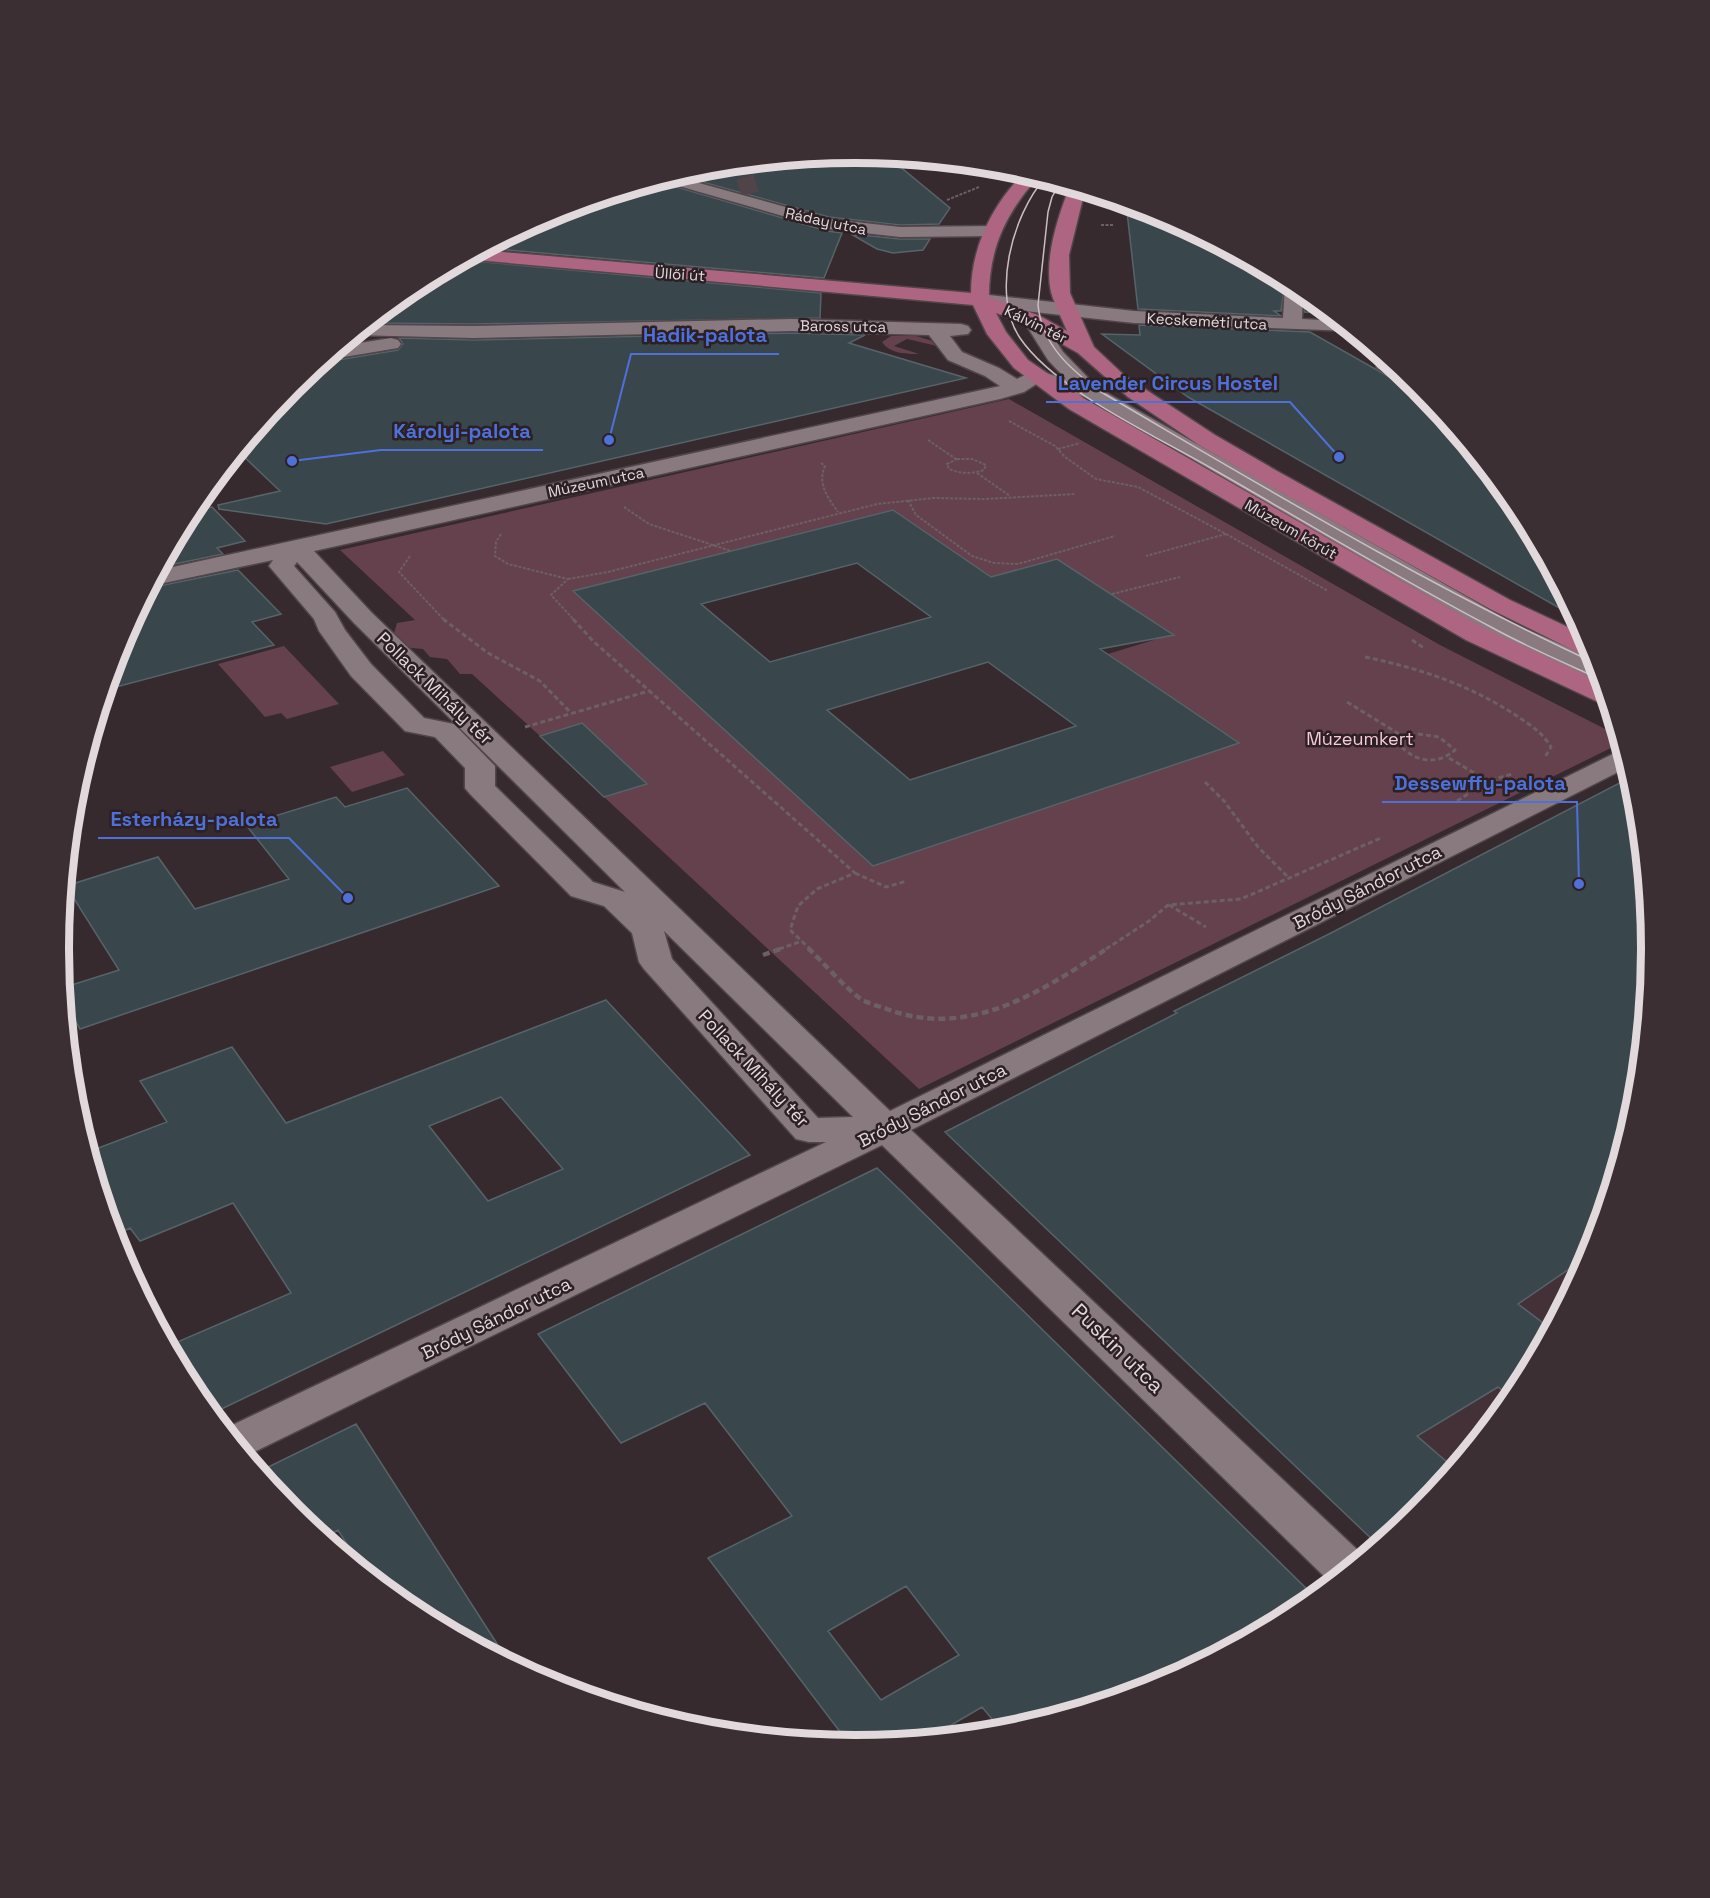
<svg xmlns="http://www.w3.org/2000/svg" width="1710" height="1898" viewBox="0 0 1710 1898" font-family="'Space Grotesk',sans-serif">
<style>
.built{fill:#443138}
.green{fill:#64414d;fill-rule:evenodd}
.building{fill:#39464c;stroke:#56646a;stroke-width:1.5;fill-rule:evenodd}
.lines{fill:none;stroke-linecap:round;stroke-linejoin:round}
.minor-tunnel{stroke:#514448;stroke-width:18;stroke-dasharray:18 9;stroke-linecap:butt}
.minor-casing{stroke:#514649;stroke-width:3}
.major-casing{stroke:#514649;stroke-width:3}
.path-far2{stroke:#6c6064;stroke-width:2;stroke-dasharray:3 1.5;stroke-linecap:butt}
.path-far1{stroke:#6c6064;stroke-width:3;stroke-dasharray:5 3;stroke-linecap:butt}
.path{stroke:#6c6064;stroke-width:4.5;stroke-dasharray:7 4;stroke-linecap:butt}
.minor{fill:#897a7f;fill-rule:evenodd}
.major{fill:#ad6582;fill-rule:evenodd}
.tram{stroke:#c9bfc2;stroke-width:1.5}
.labels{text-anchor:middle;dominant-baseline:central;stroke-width:5;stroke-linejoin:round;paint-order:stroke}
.far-street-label{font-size:15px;fill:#e2d9dc;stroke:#2c2024}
.street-label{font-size:18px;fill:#e2d9dc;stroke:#2c2024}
.park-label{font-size:18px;fill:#f8cad9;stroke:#2c2024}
.near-street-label{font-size:21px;fill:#e2d9dc;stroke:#2c2024}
.rim{fill:none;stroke:#e2d9dc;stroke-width:8}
.leader{fill:none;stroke:#4e71d9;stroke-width:2}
.callout-dot{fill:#4e71d9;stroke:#2c2024;stroke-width:2}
.callout-label{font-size:20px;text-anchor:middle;font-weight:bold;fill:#4e71d9;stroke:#2c2024;stroke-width:5;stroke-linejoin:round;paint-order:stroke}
</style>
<rect width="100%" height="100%" fill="#372a2e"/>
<!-- built -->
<path class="built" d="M1589,1256L1517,1392L1418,1512L1378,1545L1269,1441L1511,1298L1546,1285Z"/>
<!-- green -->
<path class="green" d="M891,336H916L936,342L937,346L907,339L894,346L919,354C906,354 890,354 882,342Z
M1009,399L1440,645L1619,736L1621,743L919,1089L604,797L646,784L540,736L472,674H460L447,659L430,657L423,649L401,647L393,637L397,623L415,620L340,550ZM892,510L991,577L1057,559L1173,634L1108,654L1238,743L873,865L573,591Z
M284,646L339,704L287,719L281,713L265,717L218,664Z
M383,751L405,775L352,792L330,767Z"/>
<!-- building -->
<path class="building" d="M855,153L887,156L950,208L939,224L900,225L829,217L677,175L700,168Z
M656,181L827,231L842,233L824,278L485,248L551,213Z
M1126,203L1160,213L1285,280L1281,311H1274L1281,316L1138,309Z
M851,234L900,239H930L923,250L893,253L877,249Z
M463,260L821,293L820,318L473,324L369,323L413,287Z
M1305,293L1330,313L1304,312Z
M1139,325L1310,332L1430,400L1517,507L1577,618L1188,397L1102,334L1140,335Z
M791,333L865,335L849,343L966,378L326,524L219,509L218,505L280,491L238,451L292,386L324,359L332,361L398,350L403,344L399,338L473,340Z
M212,507L245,541L217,548L223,554L160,567L190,512Z
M893,510L991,577L1057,559L1174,635L1100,649L1239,743L873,866L573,591ZM857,563L931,617L770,662L701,604ZM988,662L1076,726L910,780L827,710Z
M238,570L281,614L252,622L274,645L105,690L119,644L149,588Z
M582,723L647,784L604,797L540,736Z
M1631,777L1636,794L1652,949L1636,1105L1591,1254L1518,1304L1551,1329L1512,1398L1498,1387L1417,1436L1454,1468L1418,1512L1378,1545L945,1132L1177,1013L1174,1011L1331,933Z
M407,788L499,886L80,1029L64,1002L62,988L119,970L66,886L158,857L195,909L289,879L246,825L336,797L345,807Z
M606,1000L750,1155L211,1414L193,1391L168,1346L291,1293L233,1203L140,1241L130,1228L114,1236L88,1152L167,1122L140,1081L232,1047L286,1123ZM501,1097L563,1169L488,1201L429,1126Z
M877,1168L901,1191L1315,1597L1297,1611L1159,1685L1010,1730L1002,1731L982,1707L929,1738L850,1745L708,1558L792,1516L705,1403L621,1443L538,1334ZM906,1586L959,1655L881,1700L828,1631Z
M356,1424L510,1664L412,1611L364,1571L338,1530L323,1538L292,1512L258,1472Z"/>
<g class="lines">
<!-- minor-tunnel -->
<path class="minor-tunnel" d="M739,188L762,181"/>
<defs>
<path id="minor" d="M674,176L829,219L900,227L992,226L998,227L1001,231L998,235L992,236L900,237L828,229L658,180Z
M1287,281L1303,291L1302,319L1339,321L1352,331L1134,323L980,306L973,304L970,300L973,296L980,294L1134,311L1283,318L1285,285Z
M1033,314L1040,316L1063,352L1098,388L1513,623L1596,660L1601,679L1589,677L1495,635L1085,397L1038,383L1024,392L1000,399L314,551L372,613L890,1111L1623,749L1628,767L911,1130L1364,1556L1331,1583L882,1145L246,1456L224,1429L826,1142H809L796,1139L644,969L639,962L632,933L604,906L571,896L470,794L465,788V768L435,737L405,731L351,676L319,631L314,619L269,566L273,560L150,586L159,570L1000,386L985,376L948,360L929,335L791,331L473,338L353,335L366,325L473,326L791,319L961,324L968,326L971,330L968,334L950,336L962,352L999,368L1017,379L1035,370L1066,379L1048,360L1023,320L1026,316ZM297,562L354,623L625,892L593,882L495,786V766L454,724L424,718L371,664L345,630L335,612L294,566ZM664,931L853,1117L818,1118L672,959Z
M391,338L398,340L401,344L398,348L332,359L326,358L341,346Z
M1377,352L1412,381L1399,380L1377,368L1373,357Z"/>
<path id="major" d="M1025,172L1039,176C1006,213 989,248 989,297L1040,316L1067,331C1062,319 1055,306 1051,292C1044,259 1057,220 1069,188L1070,186L1085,190L1069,255L1070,293L1094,347L1125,376L1215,435L1277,471L1510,600L1587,636L1595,656L1583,655L1492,610L1261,481L1199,445L1128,397L1078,353L1026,324L996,313L1006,332L1028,360L1085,399L1484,628L1603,683L1609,703L1596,701L1466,640L1069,409L1014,368L987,334L973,305L465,259L480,250L971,293C971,248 992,204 1025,172Z"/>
</defs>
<!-- minor casing -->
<use href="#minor" class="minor-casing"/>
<!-- major casing -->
<use href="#major" class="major-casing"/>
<!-- path-far2 -->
<path class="path-far2" d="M947,200L979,187
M1101,225H1114
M1009,421L1055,446L1065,457L1096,479L1138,487L1226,534L1146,556
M928,440L956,459
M1058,449L1080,443
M957,459H972L986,465L984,470C972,474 961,474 949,469L947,464Z
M821,463L825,466C817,484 828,498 838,512
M977,473L1010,496
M908,500L916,515L972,556L994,563L1018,564L1115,536
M624,507L649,524L731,551
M501,534L496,542L495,556L508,564L568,579L551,595L575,621
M1226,534L1328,591
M410,556L399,572L445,621
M568,579L608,572L877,504L934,498L984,499L1075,494
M1112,594L1180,577"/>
<!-- path-far1 -->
<path class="path-far1" d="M443,619L488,653L540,681L571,713
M573,619L593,641L855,873L817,889L798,906L790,930L810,949
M1412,640L1424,648
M1365,657C1419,668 1470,685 1517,716C1530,725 1543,733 1551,747L1545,757
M1347,702L1404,737
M525,727L649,691
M1418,734L1439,737L1455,750C1437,766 1414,762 1399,744L1404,737Z
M1449,758L1488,781
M1205,782L1224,801L1258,847L1288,877
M1457,801L1488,781L1512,774
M855,873L886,887L907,881
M1169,905L1206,927
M779,949L802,941
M1106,949L1149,921L1168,905L1241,899L1383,837"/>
<!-- path -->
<path class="path" d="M808,948C822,961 847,990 861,999C869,1004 879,1006 887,1009C969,1040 1042,991 1108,948
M763,955L783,948"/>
<!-- minor -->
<use href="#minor" class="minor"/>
<!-- major -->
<use href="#major" class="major"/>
<!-- tram -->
<path class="tram" d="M1045,178C1012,215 991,295 1020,338C1055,390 1156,436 1211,468C1304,521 1396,577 1491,627C1527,647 1565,663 1602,680
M1060,183L1052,197L1048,212L1038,305C1042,345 1070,369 1101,392C1264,487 1426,585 1597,664"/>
</g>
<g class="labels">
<!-- far-street labels -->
<g class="far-street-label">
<text transform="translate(826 221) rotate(12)">Ráday utca</text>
<text transform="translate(680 274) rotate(4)">Üllői út</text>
<text transform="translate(1207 321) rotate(3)">Kecskeméti utca</text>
<text transform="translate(1036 324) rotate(26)">Kálvin tér</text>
<text transform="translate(843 326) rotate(1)">Baross utca</text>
<text transform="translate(596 482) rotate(-12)">Múzeum utca</text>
<text transform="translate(1291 529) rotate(30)">Múzeum körút</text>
</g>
<!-- street labels -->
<g class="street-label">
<text transform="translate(435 688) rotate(44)">Pollack Mihály tér</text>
<text transform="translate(1367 887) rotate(-27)">Bródy Sándor utca</text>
<text transform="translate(754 1068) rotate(47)">Pollack Mihály tér</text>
<text transform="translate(932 1105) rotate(-27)">Bródy Sándor utca</text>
<text transform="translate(496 1318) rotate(-26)">Bródy Sándor utca</text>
</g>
<!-- park labels -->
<g class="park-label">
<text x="1360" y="738">Múzeumkert</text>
</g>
<!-- near-street labels -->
<g class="near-street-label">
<text transform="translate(1118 1348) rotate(44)">Puskin utca</text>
</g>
</g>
<!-- crop -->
<path d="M0 0H1710V1898H0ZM69 949a786 786 0 1 1 1572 0a786 786 0 1 1-1572 0Z" fill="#3b2f33" fill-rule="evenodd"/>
<path class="rim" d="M69 949a786 786 0 1 1 1572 0a786 786 0 1 1-1572 0Z"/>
<!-- callouts -->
<path class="leader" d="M609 440L631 354H779M1339 457L1290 402H1046M292 461L381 450H543M1579 884L1577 802H1382M348 898L289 838H98"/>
<g class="callout-dot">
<circle cx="609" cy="440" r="6"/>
<circle cx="1339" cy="457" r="6"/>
<circle cx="292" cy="461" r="6"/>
<circle cx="1579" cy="884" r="6"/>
<circle cx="348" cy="898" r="6"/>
</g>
<g class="callout-label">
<text x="705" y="342">Hadik-palota</text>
<text x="1168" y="390">Lavender Circus Hostel</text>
<text x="462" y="438">Károlyi-palota</text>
<text x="1480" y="790">Dessewffy-palota</text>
<text x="194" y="826">Esterházy-palota</text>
</g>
</svg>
